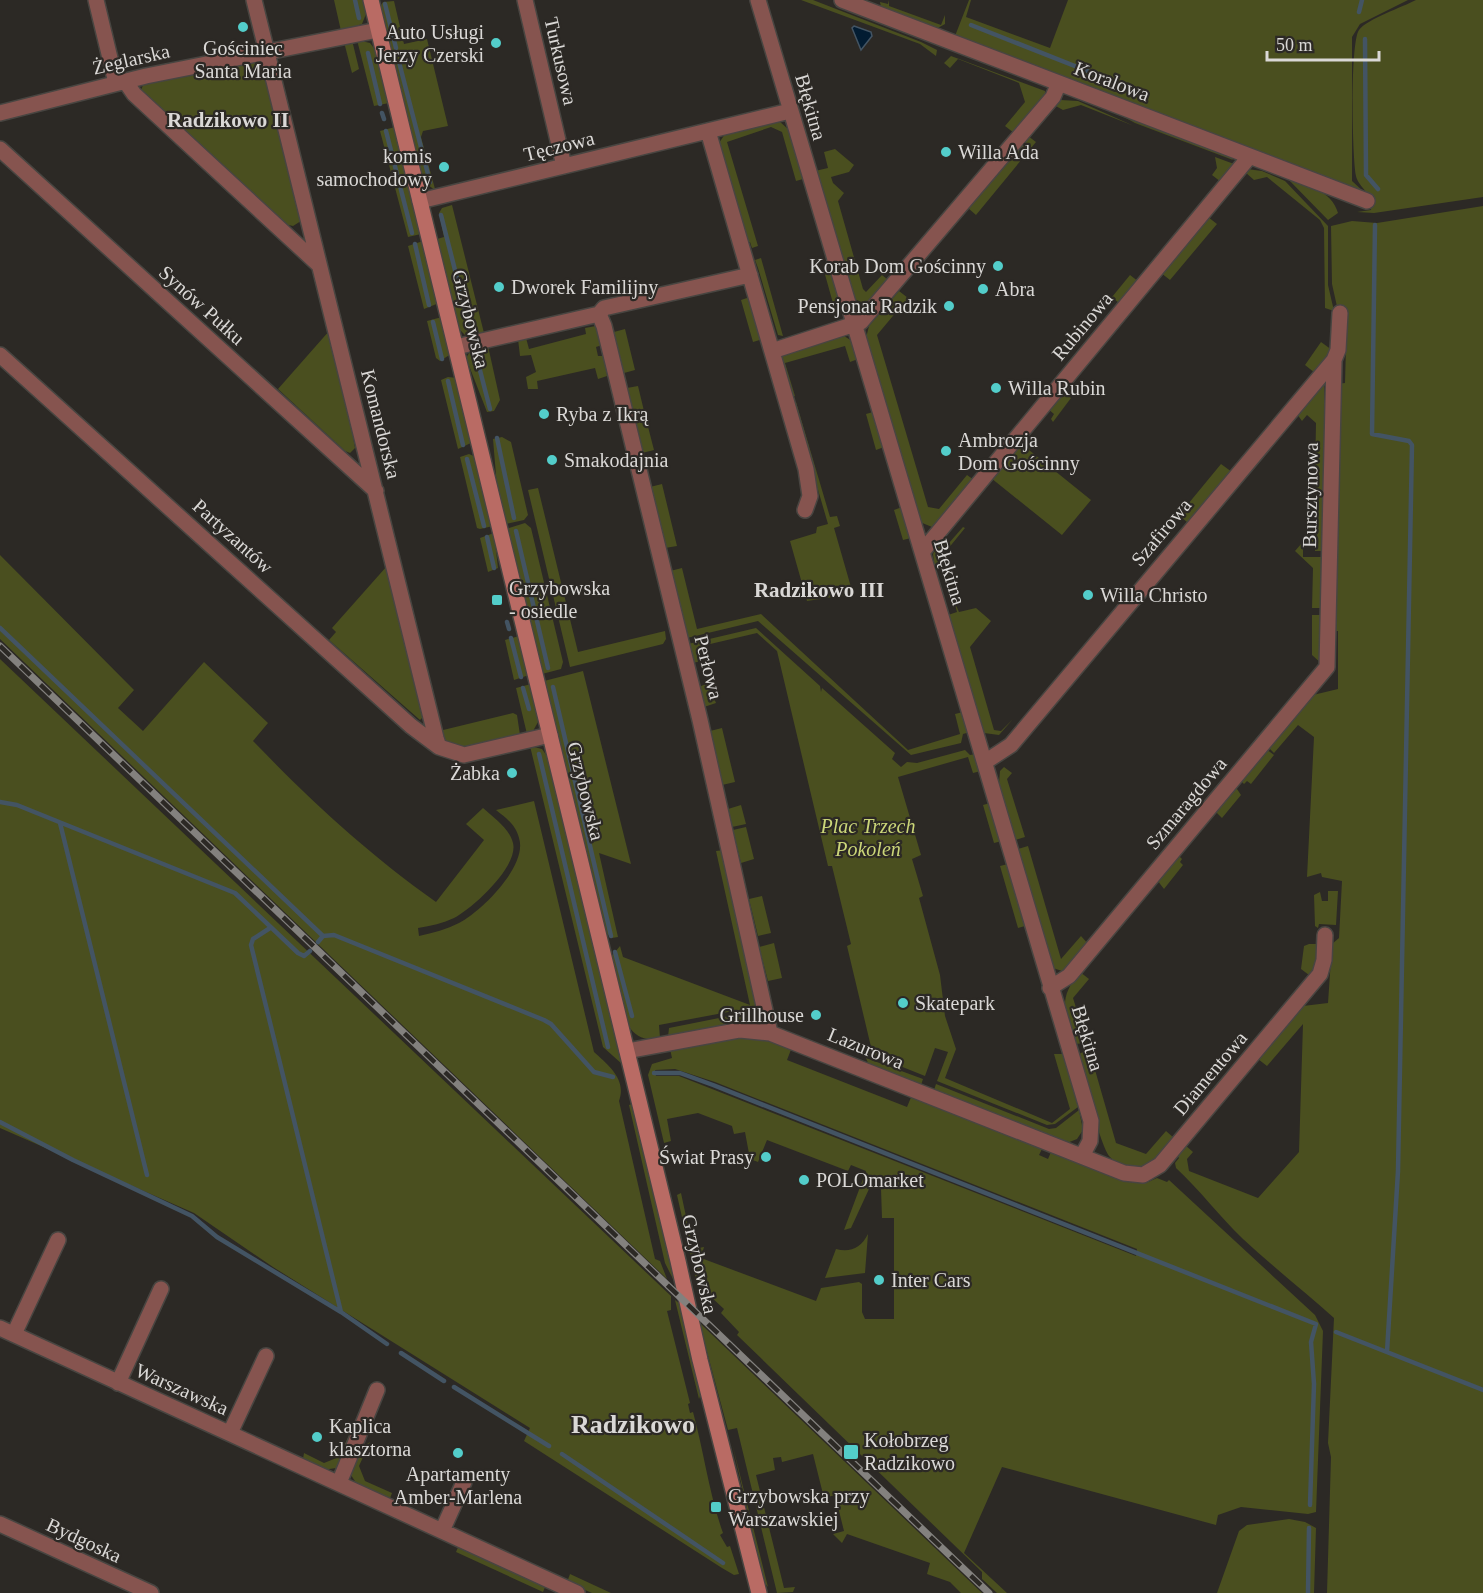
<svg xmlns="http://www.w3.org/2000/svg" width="1483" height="1593" viewBox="0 0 1483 1593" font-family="Georgia,serif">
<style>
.green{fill:#4a4f1f;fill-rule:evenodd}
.water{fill:#021c32;stroke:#435463;stroke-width:1.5}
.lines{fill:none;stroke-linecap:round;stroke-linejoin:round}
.stream{stroke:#435463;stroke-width:4.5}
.street-casing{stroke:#484541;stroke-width:18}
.secondary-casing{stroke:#484541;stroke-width:18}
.street{stroke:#86544f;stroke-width:15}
.secondary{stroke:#b96b64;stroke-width:15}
.rail-casing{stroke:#83817e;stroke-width:7}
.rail{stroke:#2c2925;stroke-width:4.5;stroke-dasharray:14;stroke-linecap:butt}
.poi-dot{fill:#53cdca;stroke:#2c2925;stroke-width:2}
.labels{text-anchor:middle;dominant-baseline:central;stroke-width:4.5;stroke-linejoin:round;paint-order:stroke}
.poi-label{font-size:20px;fill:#dad8d6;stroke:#2c2925;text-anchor:start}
.street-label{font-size:20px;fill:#dad8d6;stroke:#2c2925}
.park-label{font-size:20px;font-style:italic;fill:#cbd678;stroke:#2c2925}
.neighbourhood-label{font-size:21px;font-weight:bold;fill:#dad8d6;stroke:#2c2925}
.district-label{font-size:26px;font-weight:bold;fill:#dad8d6;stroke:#2c2925}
</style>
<rect width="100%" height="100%" fill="#2c2925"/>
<!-- green -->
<path class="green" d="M334,0H364L366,14L362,24L341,31Z
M801,0H813L921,42L937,50L936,56L920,44Z
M889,0V6L941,25L945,15V24L936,29L881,7L880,2L888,4Z
M969,0H971L966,17L1050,48L1068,0H1408L1360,24L1352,37V181L1364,192L955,36Z
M1416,0H1483V197L1374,213L1357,212L1371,210L1372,196C1367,194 1357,182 1356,176C1352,157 1350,42 1359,30C1367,19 1403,7 1416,0Z
M394,1L404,44L427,39L448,126L423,131L421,137L435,189L444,187L436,191L423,181L380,7L383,2Z
M352,40L359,69L352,73L344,42Z
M357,40L370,43L377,52L389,103L374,106Z
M951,56L1045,91V97L1014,133L1005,126L1025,102L1019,83L958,59L950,68L944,63Z
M258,59L263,61L302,215L301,221L293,226L284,224L141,90L144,83L219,67L221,73L230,71L229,65Z
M1061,100L1078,101L1134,126L1081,105L1063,110L1054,105Z
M1111,110L1230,156L1233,160L1135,123Z
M779,121L789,130L803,179L796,181L782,132L771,127L727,142L758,246L752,248L750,242H746L719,143L725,134Z
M395,127L421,234L408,237L380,131Z
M1028,136L1036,142L976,215L968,208Z
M835,149L854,165L849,172L831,177L833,183L844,193L838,201L863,289L866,292L882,275L888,280L867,304L854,299L815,171L828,168L824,152Z
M1215,157L1234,164L1221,182L1212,175L1217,168Z
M1247,169L1262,171L1285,181L1328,226V285L1334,311L1325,308L1324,228L1320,220L1267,177L1254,180L1245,172Z
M1285,176C1305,185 1332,190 1338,213L1328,220Z
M452,205L484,333L467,337L459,329L437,239L444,237L439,213L442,208Z
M1483,206V1593H1327L1331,1457L1328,1443L1334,1318C1304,1291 1272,1266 1243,1239C1219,1216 1200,1190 1176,1168L1175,1163L1179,1158L1177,1155L1185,1145L1193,1152L1187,1159L1189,1171L1258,1198L1299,1152L1303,1024L1267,1066L1258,1059L1303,1006L1328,1003L1332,944L1339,938L1342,881L1322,877L1321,873L1307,877L1314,737L1298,725L1274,753L1268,747L1313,695L1338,689V631H1332L1336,384L1345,383L1347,311H1338L1332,284L1331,226L1352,221L1377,223Z
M1208,217L1217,224L1170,280L1161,273Z
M423,241L439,303L424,309L408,246Z
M761,258L783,336L778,335L758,268L755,260Z
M831,270L843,312L836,314L824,271Z
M1130,275L1139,282L1120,304L1112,297Z
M899,291L908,298L877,335L928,507L939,509L967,475L974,480L932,527L920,522L866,338L869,326Z
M750,297L763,339L753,342L741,300Z
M442,317L451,354L440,361L436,358L427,321Z
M596,326L602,345L596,347L598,356H605L607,376L598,379L595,368L537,381L538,389H528L526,377L536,372L531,355L520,356L518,339L526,338L529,349L586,334L585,328Z
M625,329L635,370L624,373L614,332Z
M330,330L355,434L353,437L355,448L350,453L345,451L278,389Z
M844,336L852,341L858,359L850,362L845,346L785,363L795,396L791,397L781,359L783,354Z
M1321,342L1332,350L1315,373L1305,365Z
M488,346L500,400L494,411L487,412L466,358L471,350Z
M448,377L457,378L473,442L458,449L441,380Z
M1324,385L1326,551H1315V544H1303V557H1326V608H1312L1313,568L1295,551L1314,529L1316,423L1307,415L1302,421L1297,414Z
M638,386L644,411L633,414L627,388Z
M1063,391L1071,398L1053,422L1051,419L1054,414L1048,409Z
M796,402L830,517L837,516L840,526L834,528L853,594L807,601L790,541L816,533L817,527L828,524L793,404Z
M873,412L884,447L876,450L866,414Z
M646,419L654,450L642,453L635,422Z
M502,437L511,442L528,515L524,520L506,524L497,487L493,439Z
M1024,438L1033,445L1029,450L1091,500L1062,535L991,478Z
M469,454L476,457L493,526L480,529L477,528L460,457Z
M1221,464L1232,472L1188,523L1179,515Z
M662,484L677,546L665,548L650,487Z
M538,488L578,652L665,631L666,639L663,644L570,667L528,490Z
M902,507L911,538L903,540L894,510Z
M525,523L531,528L563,662L561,669L542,674L508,530L509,528Z
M963,527L965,528L943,555L953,597L944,568L935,570L933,554L941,537L949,543Z
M494,533L498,568L488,572L480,538Z
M0,555L134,690L118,708L143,731L204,662L268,723L253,741C312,802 367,853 436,902L484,840L466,824L483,808C494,818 509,828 513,843C519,866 473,908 454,918C443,923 431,926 418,928L419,936C433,933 447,929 459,923C482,911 528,865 519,838C516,825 506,818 496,810L534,801L594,1052C608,1065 627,1079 619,1101L655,1259L660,1261L667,1279L0,639Z
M387,566L424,716L420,720L329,640L336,632L332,628Z
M682,568L697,629L761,614L908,750L960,734L955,714L963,712L970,732L963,734L961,743L911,755L758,621L687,638L670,571Z
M954,601L959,612L976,608L991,621L970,647L994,730L1001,731L1013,719L999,735L984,733L948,615L957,612Z
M1312,615H1326L1322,664L1312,655Z
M756,628L820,686L821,692L822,688L895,753L892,759L901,767L907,762L917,763L965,750L970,755L976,754L981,771L973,773L968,757L898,777L921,855L912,859L923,896L919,898L940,975L945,1016L956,1049L945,1078L1052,1123L1070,1109L1054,1054H1063L1078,1107L1055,1124L1047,1125L937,1081L948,1052L935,1048L925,1076L875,1056L874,1052L872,1056L866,1055V1051H872L847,946L851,944L832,866H828L777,651L757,633L706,645L703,650L705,660L693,663L688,644Z
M519,636L529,675L514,680L505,640Z
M0,659L671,1296V1310L667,1311L690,1403L688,1404L690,1413L693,1412C704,1452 709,1494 723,1533L720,1535L727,1547L730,1546L739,1574L734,1575L722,1568L524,1441L530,1428L273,1267L194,1213L0,1128Z
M583,671L631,864L599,853L618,937L612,938L606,933L544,681Z
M708,683L716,703L704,707L699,687Z
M531,684L538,722L533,731L527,734L516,688Z
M513,713L517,715L520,735L464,748L447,743L439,731Z
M722,728L735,782L722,785L710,731Z
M530,746L542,749L549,759L622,1064L603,1047Z
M1266,749L1274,755L1251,784L1247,781L1244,784L1240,780Z
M1004,767L1012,773L1007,779L1025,837L1015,840L999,783L1000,771Z
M1235,786L1241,795L1222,818L1215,811Z
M990,803L1002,841L994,843L983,805Z
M741,805L746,824L732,827L728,809Z
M746,827L754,859L741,863L733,830Z
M1028,846L1061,959L1081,936L1089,945L1062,971L1053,968L1018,849Z
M724,850L759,1002L755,1007L659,1025L660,1038C646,1041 636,1038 628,1025L611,957L620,946L623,957L750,1005L716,851Z
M1178,855L1182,859L1180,862L1183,865L1164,889L1157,880Z
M1008,864L1025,926L1018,928L1000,866Z
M1328,891H1338L1336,925L1319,924L1318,928L1315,926L1314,895L1320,892L1322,901H1328Z
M762,896L771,933L758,936L749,899Z
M774,943L782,978L768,981L759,947Z
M1309,944H1318L1315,966L1309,975L1301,969L1304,946Z
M1080,972L1089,979L1073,998L1087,1043L1074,1044C1065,1012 1057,999 1080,972Z
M759,1010L755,1017L747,1021L668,1037L669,1028Z
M755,1036L792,1047L787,1060L907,1107L912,1095L1042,1149L1039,1155L1048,1159L1051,1152L1133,1183H1146L1157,1178L1167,1182L1169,1180L1315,1315L1323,1331L1316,1512L1308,1514L1241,1507L1218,1515L1216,1525L1002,1467L964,1553L1007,1593H997L982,1579V1572L737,1335L739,1332L721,1313L724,1309L697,1284L677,1195L681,1193L693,1249L704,1247L701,1258L816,1301L821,1288L859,1282L862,1284V1312L865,1319H894V1218H882L881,1189H869L851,1228L844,1230L866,1171L851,1165L848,1171L767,1140L758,1162L750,1159L745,1132L734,1134L732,1126L698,1113L667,1119L671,1141L664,1143L648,1075L652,1064L672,1058L670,1049L734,1037ZM675,1069L715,1082L1137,1249L1136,1256L679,1076H656L655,1070Z
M1089,1049L1116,1143L1146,1154L1166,1131L1174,1138C1165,1148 1157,1163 1144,1167C1133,1171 1117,1165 1110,1157C1100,1146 1083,1073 1077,1055Z
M866,1058L923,1079L921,1085L868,1063Z
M936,1084L1049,1129L1056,1128L1079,1110L1083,1130L1077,1139L1067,1143L934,1090Z
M632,1104L676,1285L665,1263L629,1105Z
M868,1234L865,1273L825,1278L836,1249C850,1253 861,1248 868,1234Z
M675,1300L680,1304L701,1394L699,1399Z
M699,1322L703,1326L982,1593H961L950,1582L927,1574L930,1563L847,1534L842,1543L833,1534L844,1531L835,1495L824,1498L813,1454L782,1462L781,1457L773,1458L775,1470L756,1475L784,1588L795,1587L793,1592L777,1593L737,1428L728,1430Z
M350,1433L354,1435L336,1468L323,1470L303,1459L304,1453L324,1463L339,1457Z
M370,1442L359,1466L365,1481L392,1493L389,1501L358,1486L351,1475L359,1449Z
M732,1443L768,1587L764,1582Z
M1289,1519L1305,1522L1316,1528L1314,1593H1217L1239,1531L1247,1525Z
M459,1545L546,1585L543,1592L456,1552Z
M570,1574L611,1593H592L567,1582Z"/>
<!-- water -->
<path class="water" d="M854,26L871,32L872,36L861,50L852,28Z"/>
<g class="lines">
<!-- stream -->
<path class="stream" d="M355,0L359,18
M385,4L396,48
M1359,12L1362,0
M971,25L1095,74L1102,78L1103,83
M1365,39L1366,175L1378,189
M368,53L380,104
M399,62L430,182
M382,113L384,119
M386,131L412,233
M441,215L471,333
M1375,225L1372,434L1409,441L1412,445L1398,1171L1387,1352
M415,244L429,305
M433,322L442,359
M475,351L490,409
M448,381L463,445
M497,438L514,518
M467,459L484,526
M516,531L548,668
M487,537L494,568
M507,622L509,629
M0,628L323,936
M511,638L521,677
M553,687L611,936
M523,688L529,709
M539,754L608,1047
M0,802L17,805L235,893L298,953L304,956L310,951
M60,823L147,1175
M270,928L253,939L251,945L341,1312L387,1344
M318,942L323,936L334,935L544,1020L551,1024L594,1072L613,1077
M615,952L632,1016
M654,1073H680L713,1085L1316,1324L1311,1342L1314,1384L1310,1505
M0,1122L73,1160L192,1216L217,1237L341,1312
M1336,1332L1483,1390
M401,1353L444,1381
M454,1387L549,1446
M562,1454L723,1563
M1308,1593L1309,1528"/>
<defs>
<path id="street" d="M96,0L116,83
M254,0L436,738L439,747L464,755L550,735
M525,0L564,166
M758,0L1091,1121L1090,1141L1082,1156
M842,0L1367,201
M125,81L134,94L319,265
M0,113L146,76L378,30
M708,131L806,469L810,496L805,510
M0,149L376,491
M420,201L790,111
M599,314L604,326L700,720L770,1033
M456,347L599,314L604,308L750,275
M772,351L861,322L1053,97L1059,83
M0,355L411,726L439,747
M922,552L1250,156
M985,762L1011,745L1334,360L1338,350L1340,313
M1050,988L1069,976L1327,667L1334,360
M627,1051L740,1030L770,1033L1124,1173L1143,1175L1160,1165L1320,974L1324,960L1325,935
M0,1328L577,1593
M14,1334L58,1240
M118,1383L161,1289
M230,1433L266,1356
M339,1483L377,1390
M0,1524L151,1593
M442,1531L464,1482"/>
<path id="secondary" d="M371,0L678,1261L700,1360L759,1593"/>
</defs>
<!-- street casing -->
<use href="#street" class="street-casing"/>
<!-- secondary casing -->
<use href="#secondary" class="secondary-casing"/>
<!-- street -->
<use href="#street" class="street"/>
<!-- secondary -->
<use href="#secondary" class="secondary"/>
<defs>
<path id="rail" d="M0,646L989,1593"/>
</defs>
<!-- rail casing -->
<use href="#rail" class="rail-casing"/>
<!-- rail -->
<use href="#rail" class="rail"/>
</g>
<!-- markers -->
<g class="poi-dot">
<circle cx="243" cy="27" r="6"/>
<circle cx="496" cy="43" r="6"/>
<circle cx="946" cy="152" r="6"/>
<circle cx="444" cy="167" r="6"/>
<circle cx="998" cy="266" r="6"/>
<circle cx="499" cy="287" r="6"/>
<circle cx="983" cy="289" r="6"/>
<circle cx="949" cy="306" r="6"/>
<circle cx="996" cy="388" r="6"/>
<circle cx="544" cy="414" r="6"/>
<circle cx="946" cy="451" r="6"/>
<circle cx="552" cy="460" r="6"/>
<circle cx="1088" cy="595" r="6"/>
<rect x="491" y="594" width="12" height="12" rx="3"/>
<circle cx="512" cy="773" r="6"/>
<circle cx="903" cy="1003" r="6"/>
<circle cx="816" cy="1015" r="6"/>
<circle cx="766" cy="1157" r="6"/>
<circle cx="804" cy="1180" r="6"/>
<circle cx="879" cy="1280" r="6"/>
<circle cx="317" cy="1437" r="6"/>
<rect x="843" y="1444" width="16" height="16" rx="3"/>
<circle cx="458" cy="1453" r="6"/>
<rect x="710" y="1501" width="12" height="12" rx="3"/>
</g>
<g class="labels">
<!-- poi labels -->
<g class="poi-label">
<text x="484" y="32" text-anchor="end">Auto Usługi<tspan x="484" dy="23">Jerzy Czerski</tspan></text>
<text x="243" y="48" text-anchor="middle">Gościniec<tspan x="243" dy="23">Santa Maria</tspan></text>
<text x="958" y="152">Willa Ada</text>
<text x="432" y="156" text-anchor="end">komis<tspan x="432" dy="23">samochodowy</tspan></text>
<text x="986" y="266" text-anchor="end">Korab Dom Gościnny</text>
<text x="511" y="287">Dworek Familijny</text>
<text x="995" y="289">Abra</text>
<text x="937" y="306" text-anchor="end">Pensjonat Radzik</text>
<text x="1008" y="388">Willa Rubin</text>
<text x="556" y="414">Ryba z Ikrą</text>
<text x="958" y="440">Ambrozja<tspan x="958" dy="23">Dom Gościnny</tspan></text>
<text x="564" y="460">Smakodajnia</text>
<text x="509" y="588">Grzybowska<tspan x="509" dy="23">- osiedle</tspan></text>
<text x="1100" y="595">Willa Christo</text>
<text x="500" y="773" text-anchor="end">Żabka</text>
<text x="915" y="1003">Skatepark</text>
<text x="804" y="1015" text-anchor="end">Grillhouse</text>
<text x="754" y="1157" text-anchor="end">Świat Prasy</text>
<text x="816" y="1180">POLOmarket</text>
<text x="891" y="1280">Inter Cars</text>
<text x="329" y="1426">Kaplica<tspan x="329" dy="23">klasztorna</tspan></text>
<text x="864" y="1440">Kołobrzeg<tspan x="864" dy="23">Radzikowo</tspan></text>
<text x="458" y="1474" text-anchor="middle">Apartamenty<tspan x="458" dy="23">Amber-Marlena</tspan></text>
<text x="728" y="1496">Grzybowska przy<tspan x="728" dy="23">Warszawskiej</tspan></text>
</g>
<!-- street labels -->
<g class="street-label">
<text transform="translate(131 59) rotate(-13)">Żeglarska</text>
<text transform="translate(561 61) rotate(77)">Turkusowa</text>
<text transform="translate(1112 81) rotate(21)">Koralowa</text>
<text transform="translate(811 107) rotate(74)">Błękitna</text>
<text transform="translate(559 146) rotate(-14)">Tęczowa</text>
<text transform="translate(202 305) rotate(42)">Synów Pułku</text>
<text transform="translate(471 319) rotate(76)">Grzybowska</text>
<text transform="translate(1082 326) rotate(-50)">Rubinowa</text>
<text transform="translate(381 424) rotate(76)">Komandorska</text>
<text transform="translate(1310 495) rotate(-89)">Bursztynowa</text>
<text transform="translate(1161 532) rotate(-50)">Szafirowa</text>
<text transform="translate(233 536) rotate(42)">Partyzantów</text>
<text transform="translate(950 572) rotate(73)">Błękitna</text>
<text transform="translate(709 667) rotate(76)">Perłowa</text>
<text transform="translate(586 791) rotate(76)">Grzybowska</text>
<text transform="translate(1186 803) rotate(-50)">Szmaragdowa</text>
<text transform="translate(1088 1038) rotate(73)">Błękitna</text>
<text transform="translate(866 1048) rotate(22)">Lazurowa</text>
<text transform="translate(1210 1073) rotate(-50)">Diamentowa</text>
<text transform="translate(700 1264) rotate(77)">Grzybowska</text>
<text transform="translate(182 1389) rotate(24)">Warszawska</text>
<text transform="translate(84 1540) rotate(25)">Bydgoska</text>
</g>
<!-- park labels -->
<g class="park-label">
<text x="868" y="826">Plac Trzech<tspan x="868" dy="23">Pokoleń</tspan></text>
</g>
<!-- neighbourhood labels -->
<g class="neighbourhood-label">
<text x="228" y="120">Radzikowo II</text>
<text x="819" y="590">Radzikowo III</text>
</g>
<!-- district labels -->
<g class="district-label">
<text x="633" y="1424">Radzikowo</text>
</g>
</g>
<!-- scale -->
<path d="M1267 51v9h112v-9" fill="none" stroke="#dad8d6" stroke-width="3"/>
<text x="1276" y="51" font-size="18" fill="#dad8d6" stroke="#2c2925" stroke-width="4.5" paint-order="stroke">50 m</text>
</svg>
